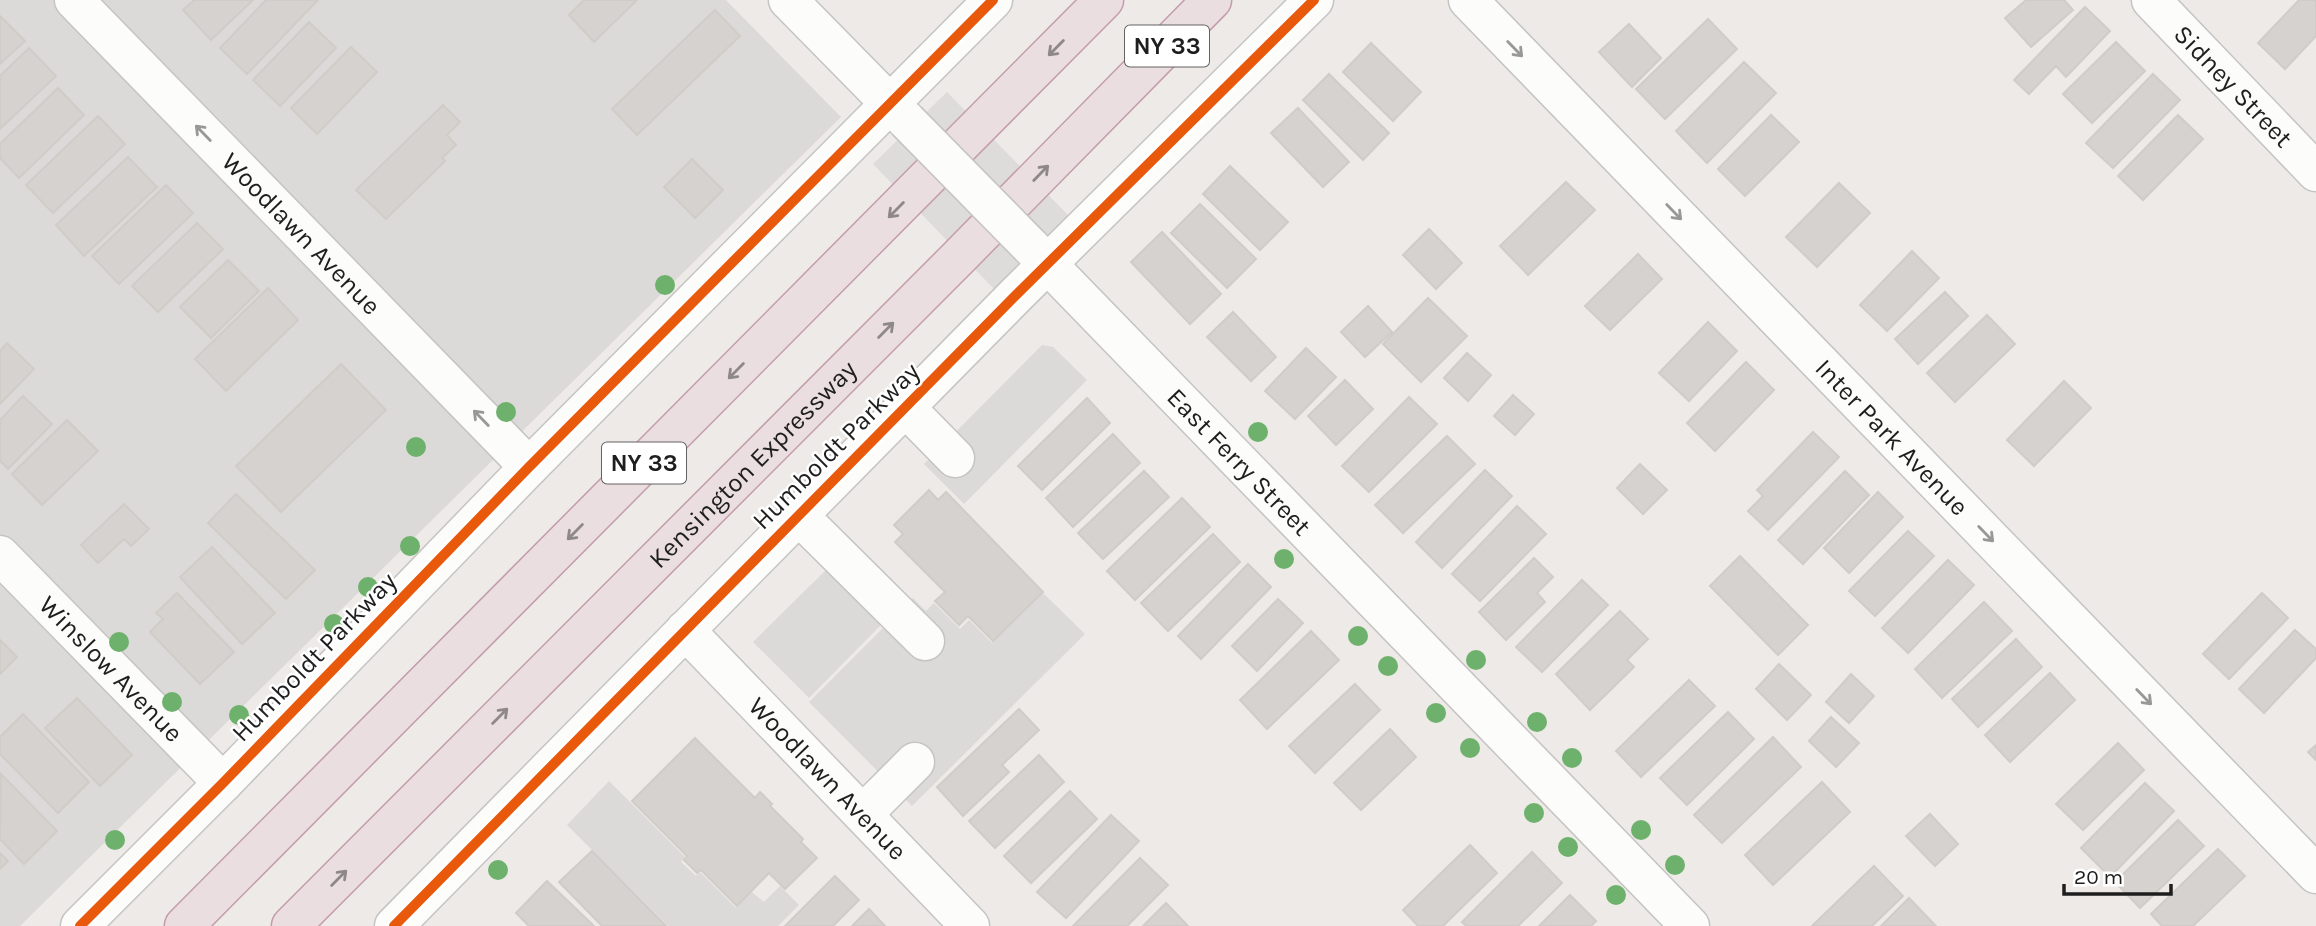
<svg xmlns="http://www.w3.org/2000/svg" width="2316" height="926" viewBox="0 0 2316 926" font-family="Karla,sans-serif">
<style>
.residential{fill:#dcdad8}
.religious{fill:#dbdad8}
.pier{fill:#dddcda}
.building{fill:#d5d2d0;stroke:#d0ccc8;stroke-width:2}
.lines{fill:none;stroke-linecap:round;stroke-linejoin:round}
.minor-casing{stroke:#c5c4c3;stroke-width:41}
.highway-casing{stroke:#c49cab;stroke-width:41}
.minor{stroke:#fcfcfb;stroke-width:38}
.highway{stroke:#eadee1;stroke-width:38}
.minor-bridge-casing{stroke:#c5c4c3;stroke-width:41;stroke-linecap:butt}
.minor-bridge{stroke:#fcfcfb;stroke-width:38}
.cycleway-casing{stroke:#fff;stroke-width:15}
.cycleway{stroke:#e8590c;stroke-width:10}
.tree{fill:#6eb16c}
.oneway{stroke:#8e8889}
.oneway2{stroke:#989898}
.labels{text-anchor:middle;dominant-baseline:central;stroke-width:5;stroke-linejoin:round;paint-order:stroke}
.shield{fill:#fff;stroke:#626262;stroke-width:2}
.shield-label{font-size:24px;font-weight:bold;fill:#1e1e1e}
.street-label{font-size:26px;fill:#1e1e1e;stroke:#fff}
</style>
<rect width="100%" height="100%" fill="#edeae7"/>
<!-- residential -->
<path class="residential" d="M0,0H726L841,117L20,926H0Z"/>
<!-- religious -->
<path class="religious" d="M1042,345L1053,347L1087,380L964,504L924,464Z
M828,568L883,623L809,698L753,642Z
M1043,593L1085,634L912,806L809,702L913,598L926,611L934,603L960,629L969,620L992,643Z
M609,781L685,857L681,862L696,876L700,872L736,908L752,892L764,902L780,886L799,905L778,926H668L567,825Z"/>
<!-- pier -->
<path class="pier" d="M947,92L1069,216L994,289L873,164Z"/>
<!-- building -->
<path class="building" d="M194,0H253L211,40L183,10Z
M266,0H318L247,74L220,48Z
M584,0H637L594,42L569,15Z
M2026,0H2064L2073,10L2031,47L2005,18Z
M2299,0H2316V36L2285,69L2258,43Z
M2085,7L2110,31L2066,77L2056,66L2029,94L2014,80Z
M715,10L740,36L637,135L612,109Z
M0,16L25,41L0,64Z
M1708,19L1737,49L1665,119L1636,89Z
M309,22L336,48L280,106L253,80Z
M1629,24L1661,58L1632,87L1599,52Z
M2116,42L2145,71L2092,123L2063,94Z
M1371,43L1421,92L1393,121L1343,72Z
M351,47L377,72L317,134L291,108Z
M29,48L56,76L0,129V76Z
M1744,62L1776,93L1707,163L1676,131Z
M1329,74L1389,133L1363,160L1303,100Z
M2153,74L2180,100L2113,168L2086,143Z
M58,88L84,115L19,178L0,158V144Z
M443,105L460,122L447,135L456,145L442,158L445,161L386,219L356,190Z
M1298,108L1349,162L1323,187L1271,133Z
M1771,115L1799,142L1745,196L1718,169Z
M2178,115L2203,139L2143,200L2118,176Z
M98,116L125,144L53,213L26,185Z
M128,157L157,187L84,256L56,225Z
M692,159L723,190L695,218L664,187Z
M1230,166L1288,222L1260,250L1203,194Z
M1566,182L1595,210L1528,275L1500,246Z
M1839,183L1870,213L1817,267L1786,237Z
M166,185L193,213L119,284L92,256Z
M1200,204L1256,259L1227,288L1171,233Z
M197,223L223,249L158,312L132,286Z
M1429,229L1462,263L1436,289L1403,255Z
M1162,232L1221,294L1190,324L1131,262Z
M1912,251L1939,278L1887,331L1860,305Z
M1638,254L1662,279L1610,330L1585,306Z
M228,260L259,291L211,338L180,307Z
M268,288L298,320L226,391L195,359Z
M1945,292L1968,316L1918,364L1895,339Z
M1428,298L1467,336L1421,382L1383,344Z
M1368,306L1392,332L1365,357L1341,332Z
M1233,312L1276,357L1251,381L1207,337Z
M1987,315L2015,344L1955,402L1927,373Z
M1708,322L1737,351L1689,401L1659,373Z
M7,343L34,369L0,404V351Z
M1306,348L1336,377L1295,419L1265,391Z
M1467,353L1491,375L1468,401L1444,378Z
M1746,362L1774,390L1715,451L1687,423Z
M341,364L386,410L281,512L236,466Z
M1345,380L1373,409L1336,445L1308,416Z
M2064,381L2091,408L2034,466L2007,440Z
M1513,395L1534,414L1515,435L1494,416Z
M23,396L52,424L8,469L0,461V420Z
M1409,397L1437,424L1369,492L1342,466Z
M1087,398L1110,423L1042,490L1018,466Z
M67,420L98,451L42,505L12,474Z
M1813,432L1839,457L1768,530L1748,511L1763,496L1757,490Z
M1113,434L1140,463L1073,527L1046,498Z
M1447,436L1475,464L1403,533L1375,505Z
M1640,464L1667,490L1643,514L1617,488Z
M1485,470L1512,496L1442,568L1416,542Z
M1144,471L1169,497L1103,559L1078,533Z
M1845,471L1869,495L1803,564L1778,540Z
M929,490L938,500L946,492L1043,592L993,641L968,616L959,625L935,601L945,592L895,542L903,534L894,525Z
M1878,492L1903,517L1849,573L1824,548Z
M236,494L315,570L286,599L208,523Z
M1182,498L1210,527L1135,600L1107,571Z
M124,504L149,529L131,546L124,539L98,563L81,545Z
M1517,506L1546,534L1480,601L1452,574Z
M1908,531L1934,556L1875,616L1849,591Z
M1213,534L1240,562L1168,631L1141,603Z
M212,547L275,613L242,644L180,577Z
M1740,556L1808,625L1778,655L1710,586Z
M1534,558L1553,577L1537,593L1545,602L1506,640L1479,612Z
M1948,560L1974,585L1908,653L1882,628Z
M1248,564L1271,587L1201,659L1178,636Z
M1582,580L1608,605L1542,672L1516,647Z
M177,593L234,652L200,684L150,632L163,619L156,613Z
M2262,593L2288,618L2229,679L2203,654Z
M1278,599L1303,623L1257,671L1232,646Z
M1984,602L2012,631L1942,698L1915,669Z
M1620,611L1648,639L1627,660L1634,667L1590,710L1556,674Z
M2295,630L2316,649V658L2264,713L2239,689Z
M1311,631L1339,660L1267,729L1240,700Z
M2016,639L2042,667L1978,727L1952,699Z
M0,640L17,657L0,674Z
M1779,664L1811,695L1787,720L1756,689Z
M2050,673L2075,700L2010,762L1985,735Z
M1851,674L1874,696L1849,723L1826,702Z
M1689,680L1715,706L1641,777L1616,751Z
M1355,684L1380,710L1315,773L1289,746Z
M77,698L132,755L100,786L45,728Z
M1019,709L1039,730L1002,765L1009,772L963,816L937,787Z
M1728,712L1754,739L1687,805L1660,778Z
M23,714L89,782L58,813L0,754V737Z
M1831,717L1859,743L1836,767L1809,741Z
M1390,729L1416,757L1361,810L1334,783Z
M1773,737L1801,767L1722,843L1694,815Z
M695,738L755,798L760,792L772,804L770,806L803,839L801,842L817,858L785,889L769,873L737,906L701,870L697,873L684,860L687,856L632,801Z
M2118,743L2144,770L2083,830L2056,804Z
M2316,745V760L2308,752Z
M1039,755L1064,782L995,848L969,821Z
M1,774L57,831L24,864L0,839Z
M1822,782L1850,812L1773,885L1745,855Z
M2145,783L2174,811L2110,877L2081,848Z
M1070,791L1097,819L1031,883L1004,856Z
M1930,814L1958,844L1935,866L1906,836Z
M1111,815L1139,841L1066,918L1037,892Z
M2178,820L2204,846L2140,908L2115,882Z
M1470,845L1497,873L1443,926H1418L1403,910Z
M2218,849L2245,876L2193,926H2162L2151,914Z
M592,851L666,926H602L559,882Z
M1532,852L1562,883L1518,926H1466L1462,922Z
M0,853L8,861L0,869Z
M1140,858L1168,885L1127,926H1073Z
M1874,866L1903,896L1872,926H1812Z
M835,876L859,900L833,926H785Z
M547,881L594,926H529L516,913Z
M1570,895L1596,921L1591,926H1539Z
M1909,898L1936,926H1881Z
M1166,903L1188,926H1143Z
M869,909L885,926H852Z"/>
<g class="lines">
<defs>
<g id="minor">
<path id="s1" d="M74,0L529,467"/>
<path d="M788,0L907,121"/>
<path id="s2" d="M1468,0L2316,874"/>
<path id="s3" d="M2151,0L2316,172"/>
<path id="s4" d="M1031,247L1690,926"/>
<path d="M906,408L955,458"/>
<path d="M799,516L925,641"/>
<path id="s5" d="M0,555L223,783"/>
<path id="s6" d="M685,630L970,926"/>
<path d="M863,814L915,762"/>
<path d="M80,926L223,783L529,467L993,0"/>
<path d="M394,926L1015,296L1314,0"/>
</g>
<g id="highway">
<path d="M184,926L1104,0"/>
<path id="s7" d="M291,926L959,257L1212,0"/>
</g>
</defs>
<!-- minor casing -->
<use href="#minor" class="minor-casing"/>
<!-- highway casing -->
<use href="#highway" class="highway-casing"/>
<!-- minor -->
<use href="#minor" class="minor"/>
<!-- highway -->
<use href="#highway" class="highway"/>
<defs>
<path id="minor-bridge" d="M907,121L1030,246"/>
</defs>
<!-- minor-bridge casing -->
<use href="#minor-bridge" class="minor-bridge-casing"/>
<!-- minor-bridge -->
<use href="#minor-bridge" class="minor-bridge"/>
<defs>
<path id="cycleway" d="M80,926L223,783L529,467L993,0
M394,926L1015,296L1314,0"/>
</defs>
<!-- cycleway casing -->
<use href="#cycleway" class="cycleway-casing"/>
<!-- cycleway -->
<use href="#cycleway" class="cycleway"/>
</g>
<!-- trees -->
<g class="tree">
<circle cx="665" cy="285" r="10"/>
<circle cx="506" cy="412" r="10"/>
<circle cx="1258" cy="432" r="10"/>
<circle cx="416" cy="447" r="10"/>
<circle cx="410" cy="546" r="10"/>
<circle cx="1284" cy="559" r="10"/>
<circle cx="368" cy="587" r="10"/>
<circle cx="334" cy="624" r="10"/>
<circle cx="1358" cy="636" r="10"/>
<circle cx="119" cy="642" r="10"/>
<circle cx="1476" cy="660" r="10"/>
<circle cx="1388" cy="666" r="10"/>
<circle cx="172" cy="702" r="10"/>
<circle cx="1436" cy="713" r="10"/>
<circle cx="239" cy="715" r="10"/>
<circle cx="1537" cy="722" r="10"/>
<circle cx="1470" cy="748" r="10"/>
<circle cx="1572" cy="758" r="10"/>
<circle cx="1534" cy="813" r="10"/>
<circle cx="1641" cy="830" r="10"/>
<circle cx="115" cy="840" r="10"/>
<circle cx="1568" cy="847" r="10"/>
<circle cx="1675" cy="865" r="10"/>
<circle cx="498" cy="870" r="10"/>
<circle cx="1616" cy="895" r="10"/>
</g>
<!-- one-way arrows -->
<defs><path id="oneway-shaft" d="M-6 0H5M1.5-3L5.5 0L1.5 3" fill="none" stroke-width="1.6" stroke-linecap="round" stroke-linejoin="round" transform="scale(1.75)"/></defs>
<g class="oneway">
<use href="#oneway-shaft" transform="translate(1056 48) rotate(135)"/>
<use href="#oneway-shaft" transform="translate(1041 173) rotate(-46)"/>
<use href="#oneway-shaft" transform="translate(896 210) rotate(135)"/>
<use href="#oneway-shaft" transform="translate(886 330) rotate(-45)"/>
<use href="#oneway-shaft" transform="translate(736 371) rotate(135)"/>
<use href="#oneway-shaft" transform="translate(575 532) rotate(135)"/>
<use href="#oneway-shaft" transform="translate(500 716) rotate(-45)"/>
<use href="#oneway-shaft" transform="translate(339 878) rotate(-45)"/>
</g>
<g class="oneway2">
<use href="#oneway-shaft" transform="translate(1515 49) rotate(46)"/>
<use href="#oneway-shaft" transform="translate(203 133) rotate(-134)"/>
<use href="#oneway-shaft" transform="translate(1674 212) rotate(46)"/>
<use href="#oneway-shaft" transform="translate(481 418) rotate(-134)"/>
<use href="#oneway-shaft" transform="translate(1986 534) rotate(46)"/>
<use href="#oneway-shaft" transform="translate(2144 697) rotate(46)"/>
</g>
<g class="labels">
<!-- shield labels -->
<g class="shield">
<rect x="1125" y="25.5" width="84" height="41" rx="5"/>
<rect x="602" y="442.5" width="84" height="41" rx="5"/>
</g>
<g class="shield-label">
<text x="1167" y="46">NY 33</text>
<text x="644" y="463">NY 33</text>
</g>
<!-- street labels -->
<g class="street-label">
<text stroke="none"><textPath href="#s3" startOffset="119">Sidney Street</textPath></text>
<text stroke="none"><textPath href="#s1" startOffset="326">Woodlawn Avenue</textPath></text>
<text stroke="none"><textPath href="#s2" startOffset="609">Inter Park Avenue</textPath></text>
<text transform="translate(836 446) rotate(-45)">Humboldt Parkway</text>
<text stroke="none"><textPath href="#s4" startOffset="299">East Ferry Street</textPath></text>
<text stroke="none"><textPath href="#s7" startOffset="653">Kensington Expressway</textPath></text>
<text transform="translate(314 657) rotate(-46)">Humboldt Parkway</text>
<text stroke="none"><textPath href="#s5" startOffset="159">Winslow Avenue</textPath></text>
<text stroke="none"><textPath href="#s6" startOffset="206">Woodlawn Avenue</textPath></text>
</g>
</g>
<!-- scale -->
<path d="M2064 884v10h107v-10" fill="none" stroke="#1e1e1e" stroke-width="3.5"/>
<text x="2074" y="884" font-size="21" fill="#1e1e1e" stroke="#ffffff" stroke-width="5" paint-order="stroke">20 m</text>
</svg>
